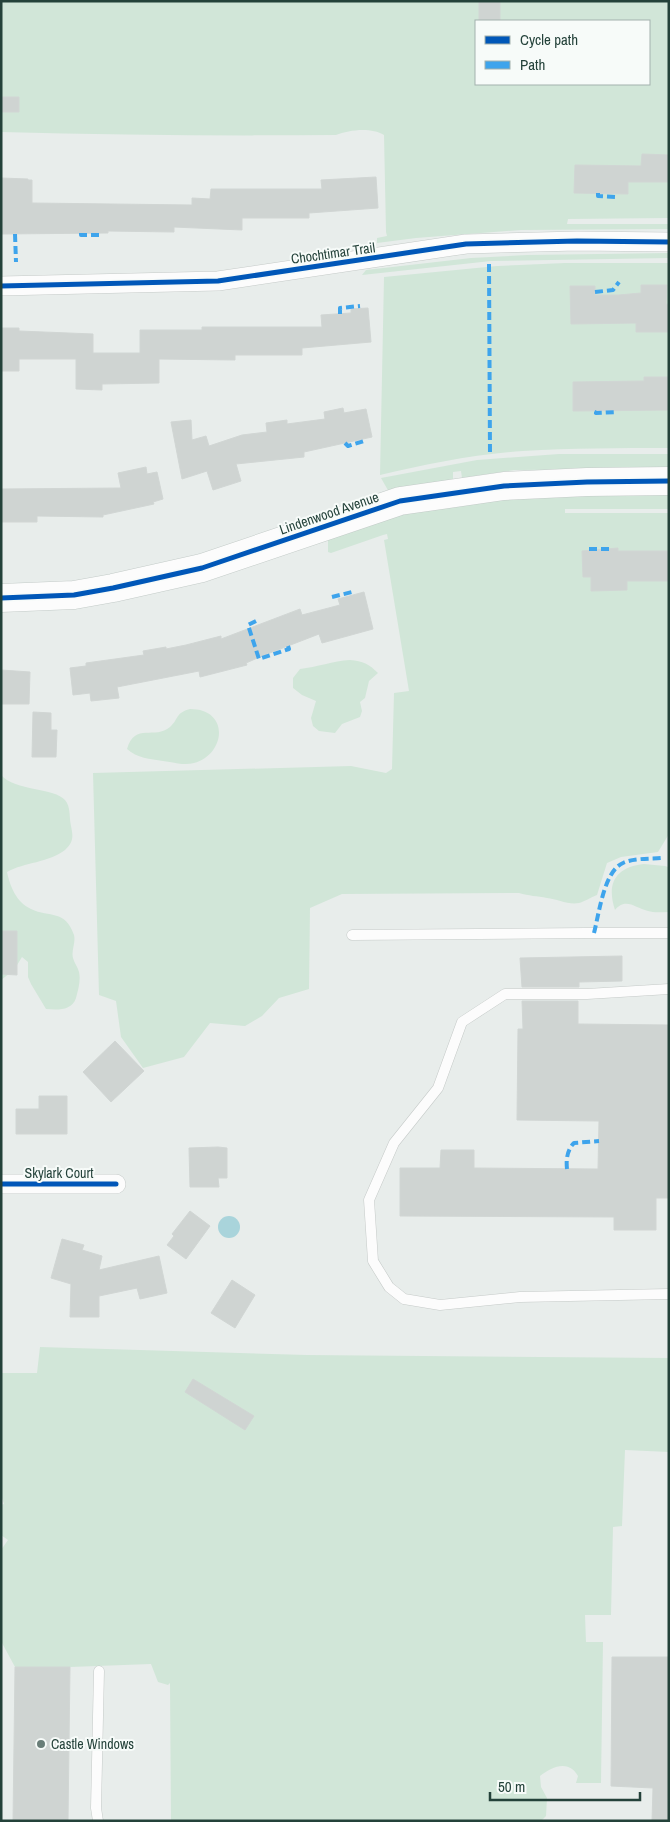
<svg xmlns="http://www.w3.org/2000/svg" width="670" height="1822" viewBox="0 0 670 1822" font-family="'Archivo Narrow',sans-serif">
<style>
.green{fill:#d1e6d8;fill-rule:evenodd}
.water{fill:#a9d4db}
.building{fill:#cfd4d2;stroke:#d1d6d4}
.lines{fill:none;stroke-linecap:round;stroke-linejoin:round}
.lane-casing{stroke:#c5cac8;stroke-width:11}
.street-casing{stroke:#c5cac8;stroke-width:20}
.secondary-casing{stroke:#c3cbc8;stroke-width:29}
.lane{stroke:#fcfcfc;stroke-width:10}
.street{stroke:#fcfcfc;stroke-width:19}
.secondary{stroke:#fcfcfc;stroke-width:28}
.quiet{stroke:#3ea4ec;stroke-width:4;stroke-dasharray:8 4;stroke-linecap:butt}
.cycleway-casing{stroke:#f7fbf9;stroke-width:8}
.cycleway{stroke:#0057b8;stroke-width:5}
.poi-dot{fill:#697e78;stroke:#f7fbf9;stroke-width:2}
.labels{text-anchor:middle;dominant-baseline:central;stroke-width:4;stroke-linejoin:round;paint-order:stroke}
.street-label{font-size:14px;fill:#24423a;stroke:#f7fbf9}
.poi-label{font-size:14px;fill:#24423a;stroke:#f7fbf9;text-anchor:start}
</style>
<rect width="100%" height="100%" fill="#e8edeb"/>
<!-- green -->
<path class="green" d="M1,1H669V218L568,219L567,224H669V229L521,230L416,238L377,243V238L387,236L386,232L384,135C371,127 349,130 336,135C224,136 113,135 1,132ZM476,21H649V84H476Z
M669,253V258L491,261L362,275L366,270L471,258L527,255Z
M565,263H669V448C620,448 572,448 523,451C475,454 427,464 380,475L384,277L497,266Z
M559,454H669V469L515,470L462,478L461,471L453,472V479L389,492L381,478L477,460Z
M669,493V509H565V513H669V834L658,852L621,857L607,863L597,895C591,897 584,902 579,903C568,905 557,899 547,898C537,896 529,896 519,893L342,894L310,908L309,989L279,998L262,1016L245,1026L210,1023L184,1057L143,1068L121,1037L116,1001L99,995L93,773L351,766L386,773L392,769L394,693L409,691L384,540L388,539L387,534L383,535L331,553L328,552V538L407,513L512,497Z
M350,660C363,661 369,664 378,673L369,681L365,698L360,702L362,711L360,717L342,724L335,733L319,731L313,726L311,718L316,701L302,695L293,688V678L300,669C317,667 333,661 350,660Z
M190,709C230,709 226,754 194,763C184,766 173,762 163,761C150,759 137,758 127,749C135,722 155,740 170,727C179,719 175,713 190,709Z
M1,775C15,791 55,788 65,800C71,807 69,817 71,826C73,836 74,842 65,850C48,863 25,862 7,872C10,886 16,902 31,909C50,918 65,909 74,935C76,943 71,950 73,958C74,963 78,967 79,972C81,981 78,990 76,998C72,1011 57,1010 46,1009L31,984L28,977V962L22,957L14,970L1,980Z
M644,864L665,866L668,867L669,912C662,912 654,913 648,911C635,908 626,897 615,910C606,883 616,867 644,864Z
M40,1347L307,1355L669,1358V1452L625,1450L622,1526L613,1527L611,1615H585L586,1642H603L601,1783H576L578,1776C568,1759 552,1767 540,1776L541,1787L547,1798L546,1816L541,1821H171L170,1683L168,1685L158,1682L151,1664L70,1667H15L1,1641V1550L8,1540L1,1535V1505L4,1504L1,1495V1373H37Z"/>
<!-- water -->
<path class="water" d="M218 1227a11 11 0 1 1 22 0a11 11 0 1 1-22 0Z"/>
<!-- building -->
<path class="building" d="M479,1H500V21H479Z
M1,97H19V112H1Z
M642,154L669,155V182H628V194L574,193L575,165L641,166Z
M376,177L378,208L309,213V218H242V230L174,227V232L108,231V233L1,234V178L28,179V180H32V203L192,205V198L210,199L211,189H322L321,180Z
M641,285H667L666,304H669V332H636V323L571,324L570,286H595V295H619L641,293Z
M368,308L371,342L302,348V355H235V360L159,359V383L102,384V390L76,389V359H19V371H1V328H19V331L93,334V353H140V330H202V327H322L321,315L351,313V309Z
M644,377H669V410L573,411V382L644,381Z
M343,408L344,413L366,409L372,437L304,452V457L236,464L241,481L213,490L207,471L182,479L171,422L191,420L192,440L206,436L209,446L242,435L267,432L266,423L287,420V424L325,419L324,412Z
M146,467L147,474L157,472L163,499L153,502L154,504L103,515V517L37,516V522H1V489L121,488L118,473Z
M618,548V551H669V581H627V590L591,591V577H583L582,551Z
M364,592L373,629L322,643L319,634L262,656L246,663L247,665L200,677L199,671L117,687L119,698L91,701L90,693L73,695L70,668L86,666V663L144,655L143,651L166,647V649L186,645L221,636V639L300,609L302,615L340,605L338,599Z
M1,670L30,672L29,704H1Z
M33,712L51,713V730H57L56,757H32Z
M1,931H17V975L1,974Z
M622,956V981L579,982V987H522L520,958Z
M522,1001H578V1024L669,1025V1198H656V1230H614V1217L400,1216V1168H440L441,1150H474V1168L598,1169L599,1121L517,1120L518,1029H523Z
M115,1041L144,1071L111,1102L83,1072Z
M39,1096H67V1134H16V1109H39Z
M218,1147L227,1148V1178H218L219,1187H190L189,1148Z
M190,1211L210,1226L186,1259L167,1245L174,1236L172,1234Z
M62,1239L84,1245L82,1250L102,1256L99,1270L159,1256L167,1293L140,1299L137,1288L99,1296V1317H70L71,1284L51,1278Z
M232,1280L255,1295L235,1328L211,1313Z
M193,1379L254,1416L245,1430L185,1392Z
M612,1657H669V1821H652L653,1788L611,1786Z
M15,1667H70L68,1821H13Z"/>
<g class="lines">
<defs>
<path id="lane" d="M352,935L586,933H669
M669,989L587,994H505L462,1022L438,1088L394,1143L369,1200L373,1261L389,1287L404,1299L440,1305L520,1297L669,1294
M98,1821L96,1808L99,1671"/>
<path id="street" d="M1,286L218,281L466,244L577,241L669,242
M1,1184H116"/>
<path id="secondary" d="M1,598L74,595L113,588L202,568L400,501L504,486L587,482L669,481"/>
</defs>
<!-- lane casing -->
<use href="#lane" class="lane-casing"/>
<!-- street casing -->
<use href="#street" class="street-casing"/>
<!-- secondary casing -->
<use href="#secondary" class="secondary-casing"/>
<!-- lane -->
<use href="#lane" class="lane"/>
<!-- street -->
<use href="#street" class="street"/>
<!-- secondary -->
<use href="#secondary" class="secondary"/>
<!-- quiet -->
<path class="quiet" d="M598,193V196L617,197
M81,233V235H103
M15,234L16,262
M489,264L490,454
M595,292L613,290L619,282
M340,314V308L360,306
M597,411L596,413L617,412
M345,443L348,446L364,441
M589,549H609
M332,597L352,592L353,595
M256,621L248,625L259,659L289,649L288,646
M594,933C599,914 604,871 623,863C634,858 650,859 662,858
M567,1169C566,1160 567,1150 574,1143L599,1141"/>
<defs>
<path id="cycleway" d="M1,286L218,281L466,244L577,241L669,242
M1,598L74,595L113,588L202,568L400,501L504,486L587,482L669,481
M1,1184H116"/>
</defs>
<!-- cycleway casing -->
<use href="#cycleway" class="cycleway-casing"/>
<!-- cycleway -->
<use href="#cycleway" class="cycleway"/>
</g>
<!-- markers -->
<circle class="poi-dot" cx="41" cy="1744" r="5"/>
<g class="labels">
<!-- street labels -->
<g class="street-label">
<text transform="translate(333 253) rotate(-8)">Chochtimar Trail</text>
<text transform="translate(329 513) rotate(-19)">Lindenwood Avenue</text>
<text x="59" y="1173">Skylark Court</text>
</g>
<!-- poi labels -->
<g class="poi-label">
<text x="51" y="1744">Castle Windows</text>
</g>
</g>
<!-- border -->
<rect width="670" height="1822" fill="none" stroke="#24423a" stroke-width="5"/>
<!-- legend -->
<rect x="475" y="20" width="175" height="65" fill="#f7fbf9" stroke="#a3b1ad"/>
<rect x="485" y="36" width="25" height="8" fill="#0057b8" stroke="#a3b1ad"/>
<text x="520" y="45" font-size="15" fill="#24423a">Cycle path</text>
<rect x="485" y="61" width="25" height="8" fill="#3ea4ec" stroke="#a3b1ad"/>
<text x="520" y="70" font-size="15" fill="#24423a">Path</text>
<!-- scale -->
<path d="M490 1792v8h150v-8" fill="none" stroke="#24423a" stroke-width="2.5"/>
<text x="498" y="1792" font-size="15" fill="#24423a" stroke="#f7fbf9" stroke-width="4" paint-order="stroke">50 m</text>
</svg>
